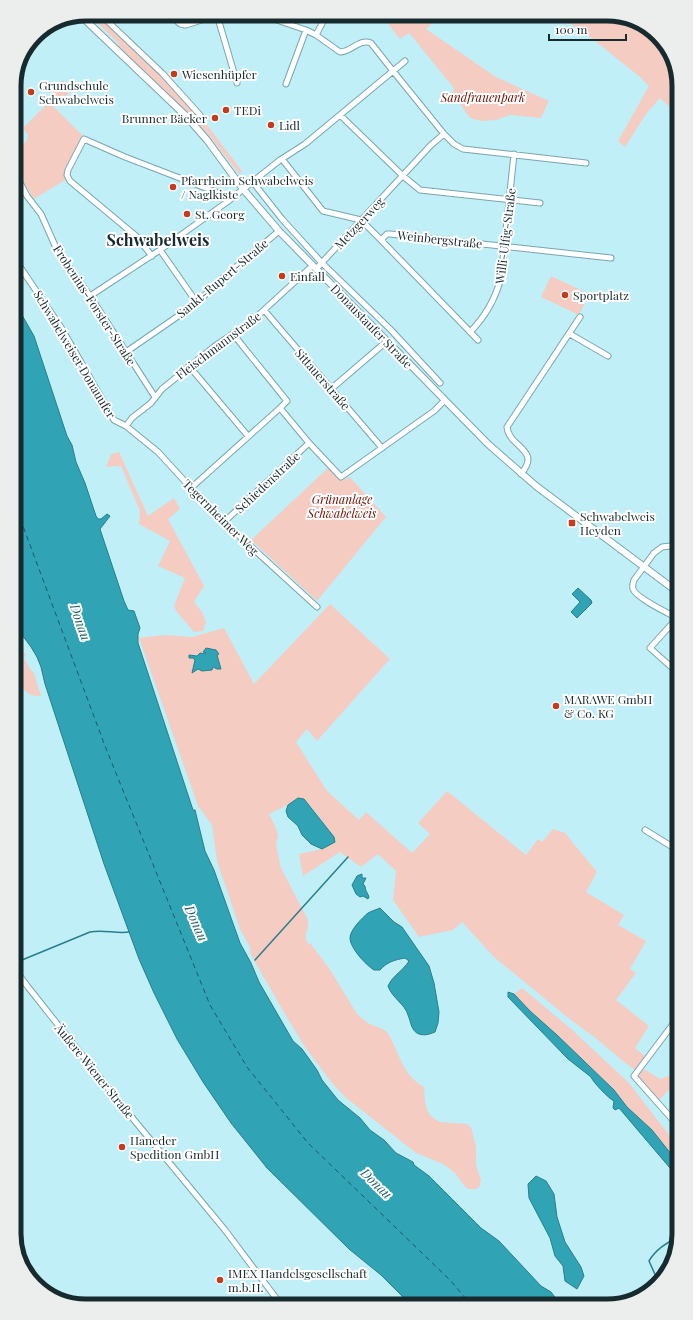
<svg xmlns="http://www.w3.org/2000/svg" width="693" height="1320" viewBox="0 0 693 1320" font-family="'Playfair Display',serif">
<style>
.green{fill:#f5ccc2;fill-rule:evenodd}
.water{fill:#30a3b5;stroke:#287f8c}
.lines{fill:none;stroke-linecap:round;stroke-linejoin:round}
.stream{stroke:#287f8c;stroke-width:1.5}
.ferry{stroke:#1c5963;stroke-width:1;stroke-dasharray:5 4;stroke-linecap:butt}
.minor-casing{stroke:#78a6ae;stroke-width:7}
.major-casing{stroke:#78a6ae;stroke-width:8}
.minor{stroke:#fff;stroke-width:5}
.major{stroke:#fff;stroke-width:6}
.poi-dot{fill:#c53b1b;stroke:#fff;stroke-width:1.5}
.labels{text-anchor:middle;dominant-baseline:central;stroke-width:4;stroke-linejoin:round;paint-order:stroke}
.poi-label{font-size:12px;fill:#172a2d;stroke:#fff;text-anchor:start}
.park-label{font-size:12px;font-style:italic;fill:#690f00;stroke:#fff}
.street-label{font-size:12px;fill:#172a2d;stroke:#fff}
.water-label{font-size:13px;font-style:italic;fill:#1c5963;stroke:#fff}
.district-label{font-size:16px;font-weight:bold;fill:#172a2d;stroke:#fff}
.rim{fill:none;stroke:#172a2d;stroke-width:5}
</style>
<rect width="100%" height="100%" fill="#c0eff8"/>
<!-- green -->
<path class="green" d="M88,14H98L101,16L100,17L107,24L108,23L110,25L109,27L116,33L118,32L120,34L119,36L158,73L159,72L161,74L160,75L167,82L168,81L169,85L202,122L204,121L242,171L239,174L208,134L194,120L119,47L118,43Z
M380,14H442L426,29L496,77L549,101L541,118L510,115L496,120L482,121L470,118L453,94L454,88L409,33L400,39Z
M556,14H612L651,29L673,58L679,86V116L660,98L646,114L625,147L618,141L649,86L640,77L580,29L563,20Z
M63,80L73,89L61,101L52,92Z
M49,102L83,136L66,167L64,173L65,180L34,199L18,174L14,165V149L26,142L28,135L23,128Z
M551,276L589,294L579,315L541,297Z
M119,452L148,516L174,498L180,509L168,519L204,586L194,602L202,612L206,622L203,631L194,632L176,611L174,606L185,578L158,566L170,541L139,524L140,511L121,466L106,467L111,454Z
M328,468L341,481L350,477L386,517L317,601L251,540Z
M330,604L390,659L317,741L307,729L296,742L327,791L359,820L366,812L412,853L430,834L418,823L447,791L526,855L538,839L542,842L553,829L565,833L597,872L586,892L624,915L618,925L646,941L630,969L636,973L616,1000L649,1026L635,1048L645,1056L635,1070L624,1062L598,1040L567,1017L494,957L462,922L453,930L419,937L393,900L396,871L378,854L361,867L340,852L303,876L299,854L322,849L335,842L334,837L313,809L298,798L288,805L269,814L276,828L278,836L276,845L281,868L308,920C310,931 302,931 308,944L310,943L329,968L357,1014L369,1024L381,1028L387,1032C400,1052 401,1074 424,1087L425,1102L428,1112L432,1117L440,1122L467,1124L471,1127L476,1147V1165L481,1180L480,1185L477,1189H468L463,1184L455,1173L443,1164L416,1153L345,1097L332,1083L305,1047L289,1021L251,955L250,947L240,929L217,861L212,825L198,806L139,638L165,635L192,637L224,628L254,684ZM211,650H216L219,655H217L218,660L214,667H212V670L202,671L198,669L193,672L195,660L191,655L204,654Z
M14,640L26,655L24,658L30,669L34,673L41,696C13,698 14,659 14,640Z
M522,988L570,1028L629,1083L679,1148V1164L652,1130L627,1107L614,1090L557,1035L530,1011L514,994Z
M679,1068V1080L659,1100L638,1076L644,1069L660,1079L671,1075Z"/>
<!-- water -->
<path class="water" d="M14,298L18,308L34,336L67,436L72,445L76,462L85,483L96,516L98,519H101L107,514L110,516L100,529L124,601L128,610L134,611L140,628L138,634V643L193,810H195L205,851L214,870L240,943L251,963L259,982L293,1041L302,1049L317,1070L322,1080L338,1100L360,1118L370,1130L384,1140L396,1153L413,1162L414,1165L429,1176L481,1228L499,1241L541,1286L551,1292L562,1306H412L381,1275L349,1249L267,1168L231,1123L203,1082L177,1039L154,993L139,959L104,864L45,684L41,667L37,657L31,647L14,624Z
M578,588L591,600L592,603L577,618L571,612L580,602L572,594Z
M206,648L216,650L219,654L217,655L221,669H217L213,667L212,670L202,671L198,669L192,673L195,660L193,658H189V655L197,656L200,653L205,654L206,653L203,652Z
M298,798L304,799L334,837L335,842L322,849L311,844L302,835L298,826L288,817L286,811L288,805Z
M362,874V878H366L363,884L365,886C365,891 368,893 369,897L368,899L363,896L360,897L356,894L352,885L357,876Z
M380,908L394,922L402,927L429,966L434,983L439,1012L438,1023L435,1032C430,1034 425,1036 419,1034C411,1031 411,1022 408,1015C405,1004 392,998 388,986C393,975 403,971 409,961L405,958C394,960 387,962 380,970H374C366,965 350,948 350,938C350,930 362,918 368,913C371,911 376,910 380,908Z
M508,992L514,994L530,1011L557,1035L614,1090L627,1107L652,1130L679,1164V1180L670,1168L619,1108L615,1110L613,1108L614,1101C609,1099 592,1081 591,1077L568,1059L508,997Z
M536,1176L546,1181L554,1194L557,1217L565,1242L581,1267L584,1276L577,1289L565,1281L563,1266L555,1256L550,1238L529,1198L528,1184Z"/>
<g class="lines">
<!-- stream -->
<path class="stream" d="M22,960L90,932C103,929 116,934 129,932
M255,960L348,857
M658,1281L649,1261C656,1249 667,1243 679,1236"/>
<!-- ferry -->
<path class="ferry" d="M14,502L105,746L210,1005L247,1067L308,1143L451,1281L472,1306"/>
<defs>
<path id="minor" d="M100,14L163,74L200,115
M173,14C176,21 179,25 186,25L217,15L241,14L268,17L306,30L316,35L340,52C352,52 359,38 371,43L393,71L405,61
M217,15L237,83
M316,35L327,14
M286,84L306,30
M340,115L403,176L420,190L540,203
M444,134L454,144L463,149L586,163
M282,159L323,211L361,220L381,240L387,234H390L611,258
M14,171L27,196L41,214L57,250L90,296L155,397
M252,181L282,219L322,263L391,330L440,383
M381,240L478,340
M160,250L197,303
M152,256L136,236L70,181L67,175L68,170L84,139L125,157L216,192L222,196L227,202
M14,258L62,329L114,420L126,426L158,452L191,488L224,522L317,607
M90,296L160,250L227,202L280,160L305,144L393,71L444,134L431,145L316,269
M264,310L382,448
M470,332C486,316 495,300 501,278L514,154
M233,334L287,401L280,408L309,443L341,477L434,411L444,401
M570,334L608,356
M126,352L197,303L218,282L279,231
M189,366L248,436
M331,389L387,341
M126,426L132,418L151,403L162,389L215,346L252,321L312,266
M521,474C542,449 509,448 507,427L580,317
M191,488L280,408
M224,522L309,443
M677,618L650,648L679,674
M679,619C670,614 636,598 633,589C632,586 633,583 634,580L654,553L662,547L679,545
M645,830L679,851
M14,968L28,987L120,1103L225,1230L282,1306
M679,1127L634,1076L679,1016"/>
<path id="major" d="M80,15L186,116L207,140L243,189L279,231L488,444L536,486L679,593"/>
</defs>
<!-- minor casing -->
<use href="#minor" class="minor-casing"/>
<!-- major casing -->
<use href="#major" class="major-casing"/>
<!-- minor -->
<use href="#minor" class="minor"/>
<!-- major -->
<use href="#major" class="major"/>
</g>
<!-- markers -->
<g class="poi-dot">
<circle cx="174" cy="74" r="4"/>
<circle cx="31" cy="92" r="4"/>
<circle cx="226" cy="110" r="4"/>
<circle cx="215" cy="118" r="4"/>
<circle cx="271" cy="125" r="4"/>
<circle cx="173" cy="187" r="4"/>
<circle cx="187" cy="214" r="4"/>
<circle cx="282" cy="276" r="4"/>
<circle cx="565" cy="295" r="4"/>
<rect x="568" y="519" width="8" height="8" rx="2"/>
<circle cx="556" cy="706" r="4"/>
<circle cx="122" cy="1147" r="4"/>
<circle cx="220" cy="1280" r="4"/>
</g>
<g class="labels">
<!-- poi labels -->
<g class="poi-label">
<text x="182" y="74">Wiesenhüpfer</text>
<text x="39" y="85">Grundschule<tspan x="39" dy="14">Schwabelweis</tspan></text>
<text x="234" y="110">TEDi</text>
<text x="207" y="118" text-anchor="end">Brunner Bäcker</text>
<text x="279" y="125">Lidl</text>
<text x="181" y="180">Pfarrheim Schwabelweis<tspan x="181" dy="14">/ Naglkiste</tspan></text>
<text x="195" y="214">St. Georg</text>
<text x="290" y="276">Einfall</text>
<text x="573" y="295">Sportplatz</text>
<text x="580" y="516">Schwabelweis<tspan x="580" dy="14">Heyden</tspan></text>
<text x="564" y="699">MARAWE GmbH<tspan x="564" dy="14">&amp; Co. KG</tspan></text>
<text x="130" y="1140">Haneder<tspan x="130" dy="14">Spedition GmbH</tspan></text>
<text x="228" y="1273">IMEX Handelsgesellschaft<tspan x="228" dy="14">m.b.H.</tspan></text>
</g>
<!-- park labels -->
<g class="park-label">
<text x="483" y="97">Sandfrauenpark</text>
<text x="342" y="499">Grünanlage<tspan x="342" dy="14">Schwabelweis</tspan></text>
</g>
<!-- street labels -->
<g class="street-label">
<text transform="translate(359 223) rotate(-47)">Metzgerweg</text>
<text transform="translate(505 236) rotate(-83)">Willi-Ulfig-Straße</text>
<text transform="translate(440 239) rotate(6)">Weinbergstraße</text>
<text transform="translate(222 278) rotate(-40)">Sankt-Rupert-Straße</text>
<text transform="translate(95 305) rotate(57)">Frobenius-Forster-Straße</text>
<text transform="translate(372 326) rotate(46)">Donaustaufer Straße</text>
<text transform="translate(218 345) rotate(-37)">Fleischmannstraße</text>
<text transform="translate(75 354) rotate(59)">Schwabelweiser Donauufer</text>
<text transform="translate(323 379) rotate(49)">Sittauerstraße</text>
<text transform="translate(267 482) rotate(-43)">Schiedenstraße</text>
<text transform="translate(221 517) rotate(45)">Tegernheimer Weg</text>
<text transform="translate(95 1071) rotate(51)">Äußere Wiener Straße</text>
</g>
<!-- water labels -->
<g class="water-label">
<text transform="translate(81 622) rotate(71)">Donau</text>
<text transform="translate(197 923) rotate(66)">Donau</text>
<text transform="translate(377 1183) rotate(44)">Donau</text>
</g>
<!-- district labels -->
<g class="district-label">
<text x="158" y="239">Schwabelweis</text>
</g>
</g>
<!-- crop -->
<path d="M0 0H693V1320H0ZM86 21H607A65 65 0 0 1 672 86V1234A65 65 0 0 1 607 1299H86A65 65 0 0 1 21 1234V86A65 65 0 0 1 86 21Z" fill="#eceeee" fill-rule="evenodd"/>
<path class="rim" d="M86 21H607A65 65 0 0 1 672 86V1234A65 65 0 0 1 607 1299H86A65 65 0 0 1 21 1234V86A65 65 0 0 1 86 21Z"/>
<!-- scale -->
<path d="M549 34v6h77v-6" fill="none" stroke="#172a2d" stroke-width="2"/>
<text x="555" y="34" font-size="12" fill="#172a2d" stroke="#ffffff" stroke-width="3" paint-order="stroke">100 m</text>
</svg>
